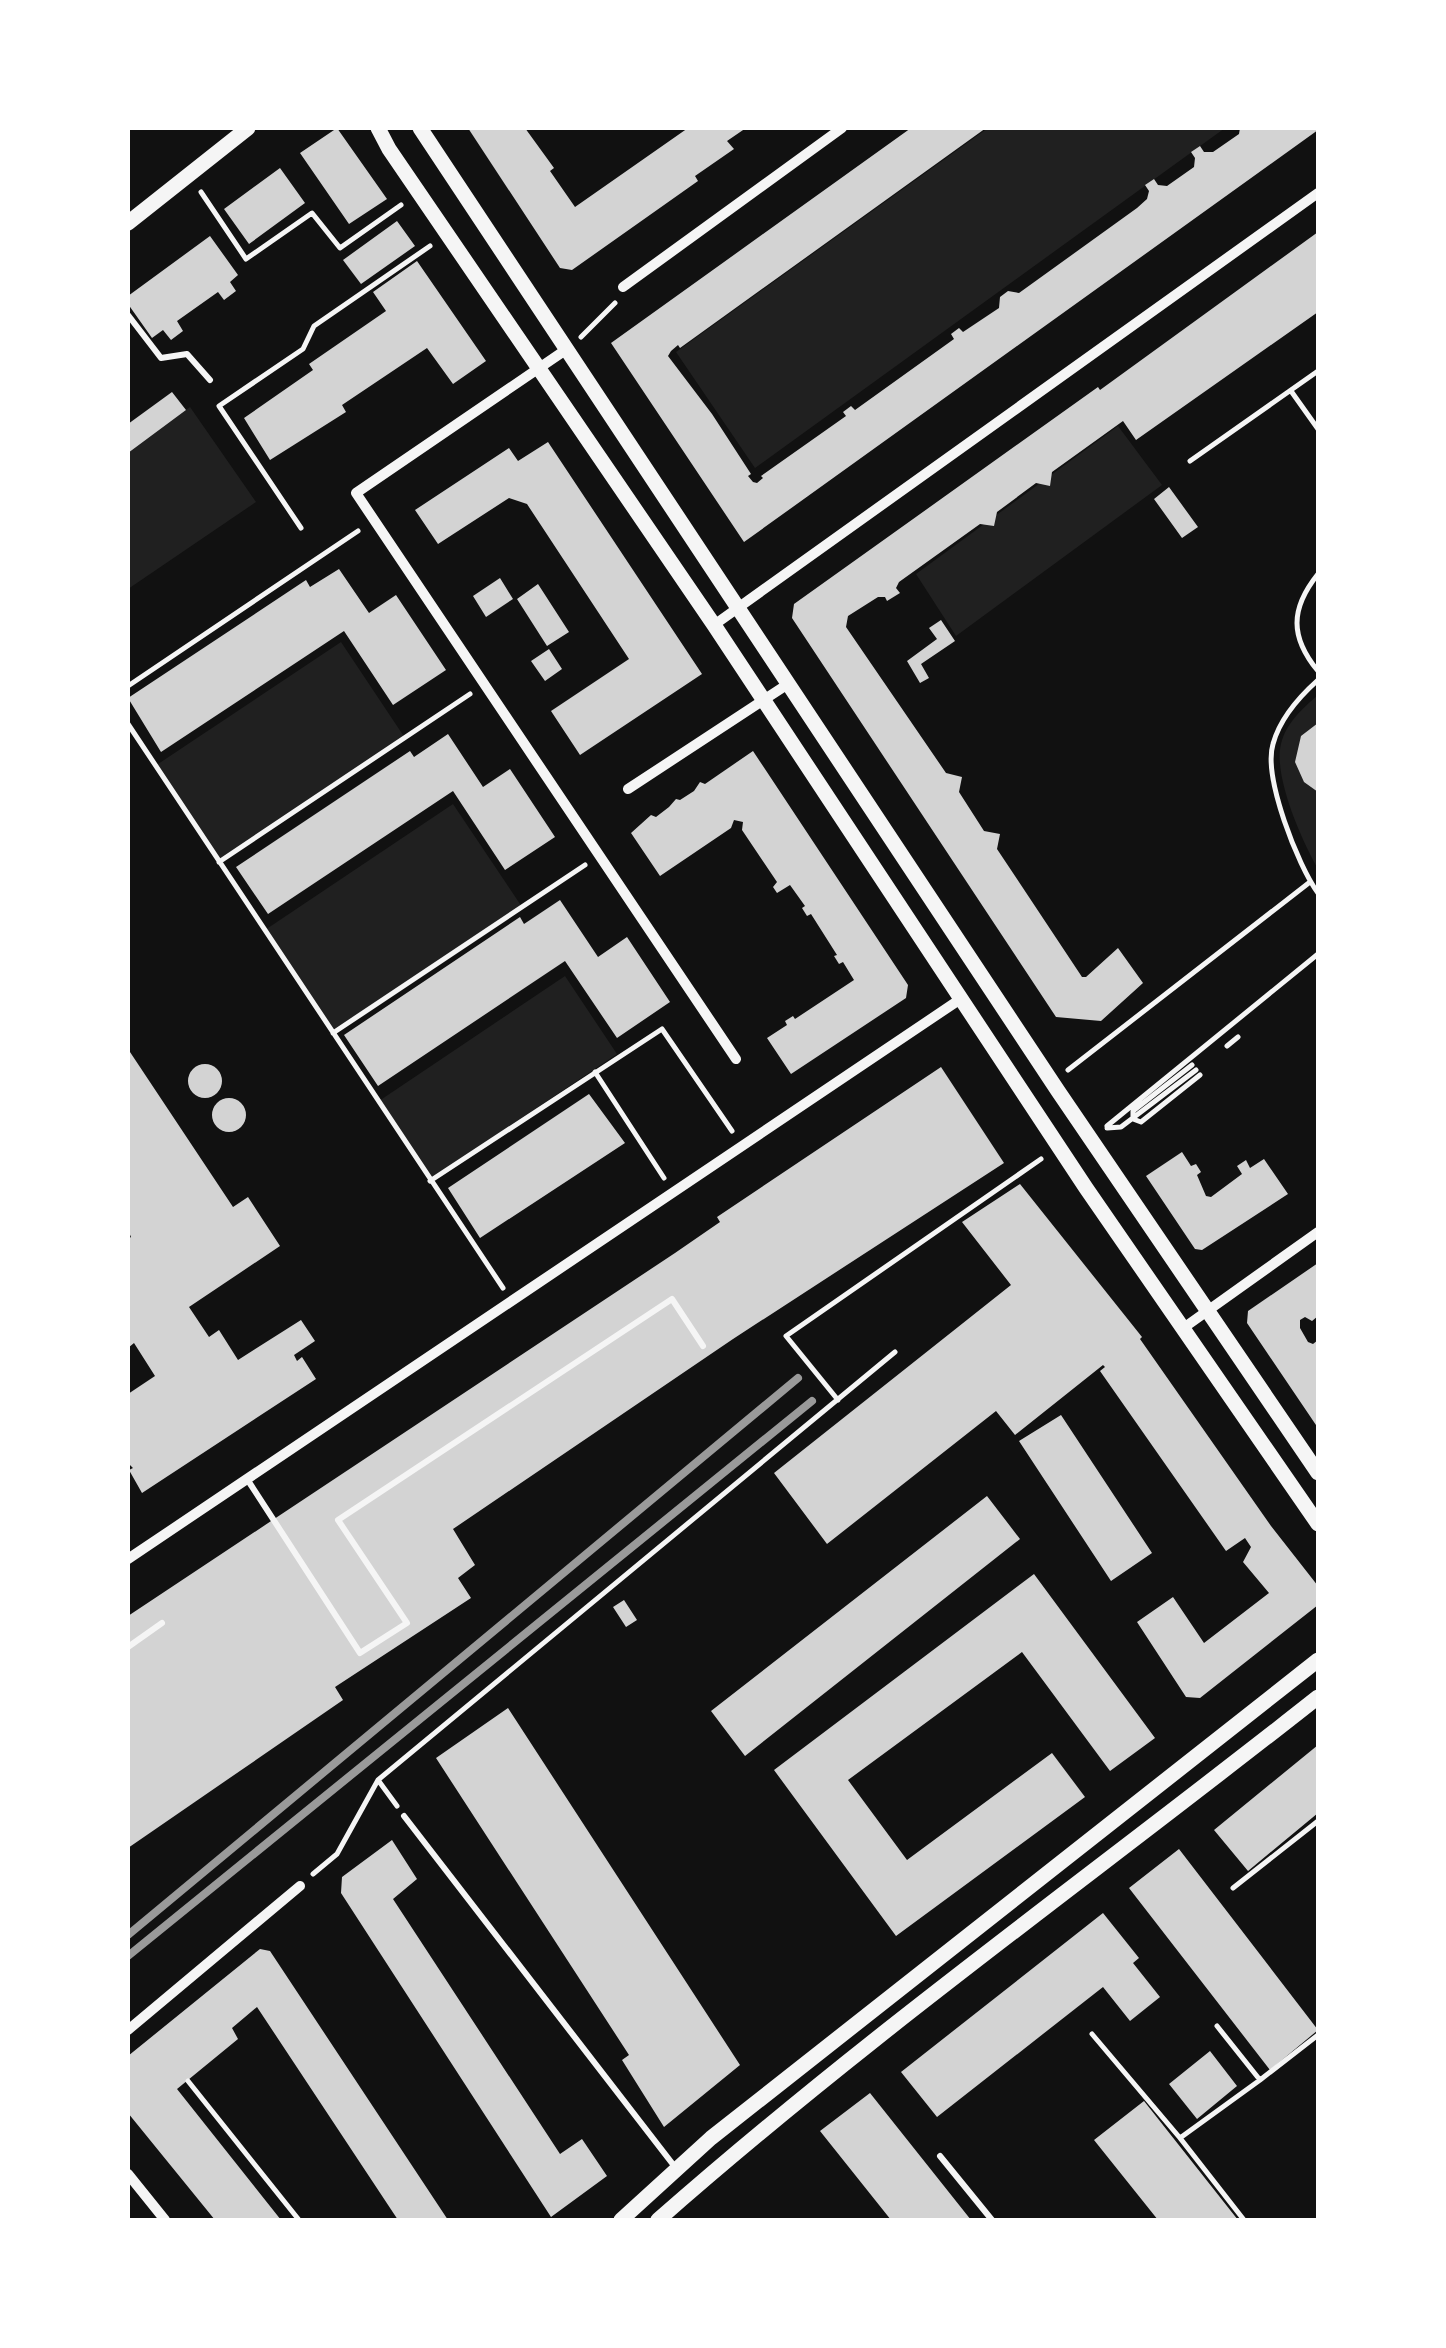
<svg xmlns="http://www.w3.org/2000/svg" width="1446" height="2348" viewBox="0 0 1446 2348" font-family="Roboto,sans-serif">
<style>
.green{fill:#202020}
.building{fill:#d3d3d3}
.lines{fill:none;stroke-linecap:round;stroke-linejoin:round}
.path{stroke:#f5f5f5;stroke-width:5}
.service{stroke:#f5f5f5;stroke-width:6}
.minor{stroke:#f5f5f5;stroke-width:10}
.tertiary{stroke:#f5f5f5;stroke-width:15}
.rail{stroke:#9a9a9a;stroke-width:8}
</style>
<rect width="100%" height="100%" fill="#111"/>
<!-- green -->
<path class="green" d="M988,128H1225L755,468L676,352Z
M190,407L256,502L128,589V453Z
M1118,426L1162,485L956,636L916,574Z
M341,642L405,738L219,862L155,766Z
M1318,695V869C1302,841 1273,776 1281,744C1286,723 1303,708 1318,695Z
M453,804L522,907L333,1033L265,930Z
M565,976L617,1054L431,1179L379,1101Z"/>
<!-- building -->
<path class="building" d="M337,128L387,199L349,224L300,153Z
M468,128H525L554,168L550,171L575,207L688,128H746L727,141L734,149L695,176L698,181L572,270L560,268Z
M911,128H986L680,348L678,345L671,351L668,356L712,414L751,474L748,476L753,482L757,483L763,478L761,476L846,416L843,412L851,406L855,410L954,339L951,334L959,328L963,332L999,308L1000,297L1008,291L1019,293L1137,208L1147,199L1149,191L1145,185L1154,179L1158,185L1167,186L1194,167L1195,158L1191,152L1200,146L1204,152H1213L1239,134L1240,128L1318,130L744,542L611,343Z
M280,168L305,203L249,244L224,209Z
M397,221L415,246L361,284L343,260Z
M1318,232V312L1136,440L1123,421L1052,472L1050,486L1036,483L997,512L994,526L980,524L899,582L896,588L900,593L887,601L885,597H878L848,616L846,627L946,773L962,777L959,792L984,831L1000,834L997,849L1082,977H1086L1118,948L1143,983L1101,1021L1056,1017L792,618L794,604L1098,387L1100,390Z
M210,236L238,275L230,282L236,291L224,300L218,292L177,321L183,331L171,340L163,330L152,338L128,304V296Z
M417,261L486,361L453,384L427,348L342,405L346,412L270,460L244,418L313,370L309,364L386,311L373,292Z
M172,392L186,410L128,453V424Z
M548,442L702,674L580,755L551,711L629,659L527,504L509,498L438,544L415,510L509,448L518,461Z
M1169,487L1198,527L1182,538L1154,499Z
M339,569L369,613L396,595L446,670L393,705L344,631L161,752L128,698L306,580L310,587Z
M500,578L513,599L486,617L473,596Z
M538,584L569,632L547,646L517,599Z
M941,620L955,641L921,664L929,678L920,683L907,661L937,639L929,628Z
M549,649L562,669L545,681L531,661Z
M1318,723V792L1304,782L1295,762L1301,736Z
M448,734L483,787L510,769L555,837L505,870L453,791L268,914L236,867L410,751L414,757Z
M753,751L908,985L906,998L791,1074L767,1038L787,1025L785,1021L793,1016L795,1019L854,980L843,962L839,964L834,956L837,955L811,914L807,916L802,908L805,906L790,885L777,893L773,887L777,882L742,830L743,822L734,820L731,828L660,876L631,833L651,815L656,817L669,807L676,799L680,800L694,791L700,782L705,784Z
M560,900L598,957L627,937L670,1002L617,1038L565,961L378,1086L344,1035L520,917L524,924Z
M128,1049L233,1207L248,1197L280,1246L189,1307L209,1337L219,1330L238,1360L301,1320L315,1341L294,1355L297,1361L302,1357L316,1379L142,1493L129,1470L133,1468L128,1463V1394L155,1376L134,1343L128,1348V1239L131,1237L128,1230Z
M188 1081a17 17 0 1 1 34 0a17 17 0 1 1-34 0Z
M941,1067L1004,1163L733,1339L453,1529L475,1565L458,1578L471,1598L335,1687L343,1700L128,1848V1616L675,1253L720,1222L717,1217Z
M589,1094L625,1143L480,1238L448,1188Z
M212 1115a17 17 0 1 1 34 0a17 17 0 1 1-34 0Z
M1182,1152L1191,1166L1196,1164L1201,1172L1197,1175L1206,1196L1211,1197L1242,1174L1237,1166L1246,1160L1250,1168L1264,1159L1288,1194L1202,1250L1195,1249L1146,1176Z
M1020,1184L1142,1337L1140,1339L1271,1526L1318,1586V1605L1200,1698L1186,1697L1137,1622L1173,1597L1204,1643L1269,1593L1243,1562L1251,1547L1245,1538L1226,1551L1100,1371L1105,1367L1103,1365L1015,1435L996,1411L827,1544L774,1473L1011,1285L962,1222Z
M1318,1263V1316L1312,1321L1305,1317L1300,1320V1328L1308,1342L1313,1344L1318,1340V1428L1247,1323L1248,1311Z
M1061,1415L1152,1553L1111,1581L1019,1441Z
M987,1496L1020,1539L745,1756L711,1711Z
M1034,1574L1155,1738L1110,1771L1022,1652L848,1780L907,1860L1052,1753L1085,1797L896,1936L774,1770Z
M624,1600L637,1620L626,1627L613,1607Z
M508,1708L740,2065L664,2127L622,2060L629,2055L436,1758Z
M1318,1745V1813L1248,1871L1214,1830Z
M392,1840L417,1879L393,1899L560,2154L582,2139L607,2176L551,2217L341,1893L342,1877Z
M1179,1849L1318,2030L1270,2070L1129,1888Z
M1103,1913L1139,1958L1133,1963L1160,1997L1130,2021L1103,1987L937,2117L901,2072Z
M260,1949L270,1951L448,2220H398L257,2007L232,2028L238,2039L177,2089L281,2220H215L128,2113V2056Z
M1210,2051L1237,2086L1197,2119L1169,2084Z
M870,2093L971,2220H891L820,2131Z
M1144,2101L1238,2220H1158L1094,2140Z"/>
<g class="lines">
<!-- path -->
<path class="path" d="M201,192L246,259L312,213L340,248L401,205
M581,337L615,303
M1291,391L1318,429
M1190,461L1318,371
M301,528L219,406L303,349L314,326L430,246
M1318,574C1290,609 1290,637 1318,671
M1318,680C1299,697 1280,718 1273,744C1263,777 1298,866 1318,893
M128,686L358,531
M128,724L503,1288
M219,862L470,694
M333,1033L585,865
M1227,1046L1238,1037
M1192,1065L1133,1111V1119L1141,1122L1200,1075
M1068,1070L1310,882
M595,1072L664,1178
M1107,1126L1318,954
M1107,1128L1121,1127L1196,1070
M430,1181L662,1029L732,1131
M838,1400L786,1336L1041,1159
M378,1780L397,1806
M313,1874L337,1854L378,1780L895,1352
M1233,1888L1318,1821
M1217,2026L1260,2080L1318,2035
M1092,2034L1180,2138
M188,2081L299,2220
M1244,2220L1180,2138L1260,2080"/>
<!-- service -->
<path class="service" d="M128,315L161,358L187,354L210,380
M247,1479L360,1653L407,1623L338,1520L672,1299L703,1346
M128,1647L162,1623
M404,1816L675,2167
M940,2156L992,2220"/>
<!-- minor -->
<path class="minor" d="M623,287L842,128
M567,349L356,493L736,1059
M714,625L1318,193
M628,789L788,684
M1182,1329L1318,1232
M128,1559L962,998
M128,2030L300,1886
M128,2174L165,2220"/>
<!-- tertiary -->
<path class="tertiary" d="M378,128L389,149L714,625L1086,1188L1318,1524
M420,128L1058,1091L1318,1473
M128,223L248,128
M621,2220L711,2138L1318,1660
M658,2220C869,2034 1098,1871 1318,1697"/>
<!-- rail -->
<path class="rail" d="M128,1935L798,1378
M128,1956L812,1401"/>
</g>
<!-- border -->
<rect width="1446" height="2348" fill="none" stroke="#ffffff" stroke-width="260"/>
</svg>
